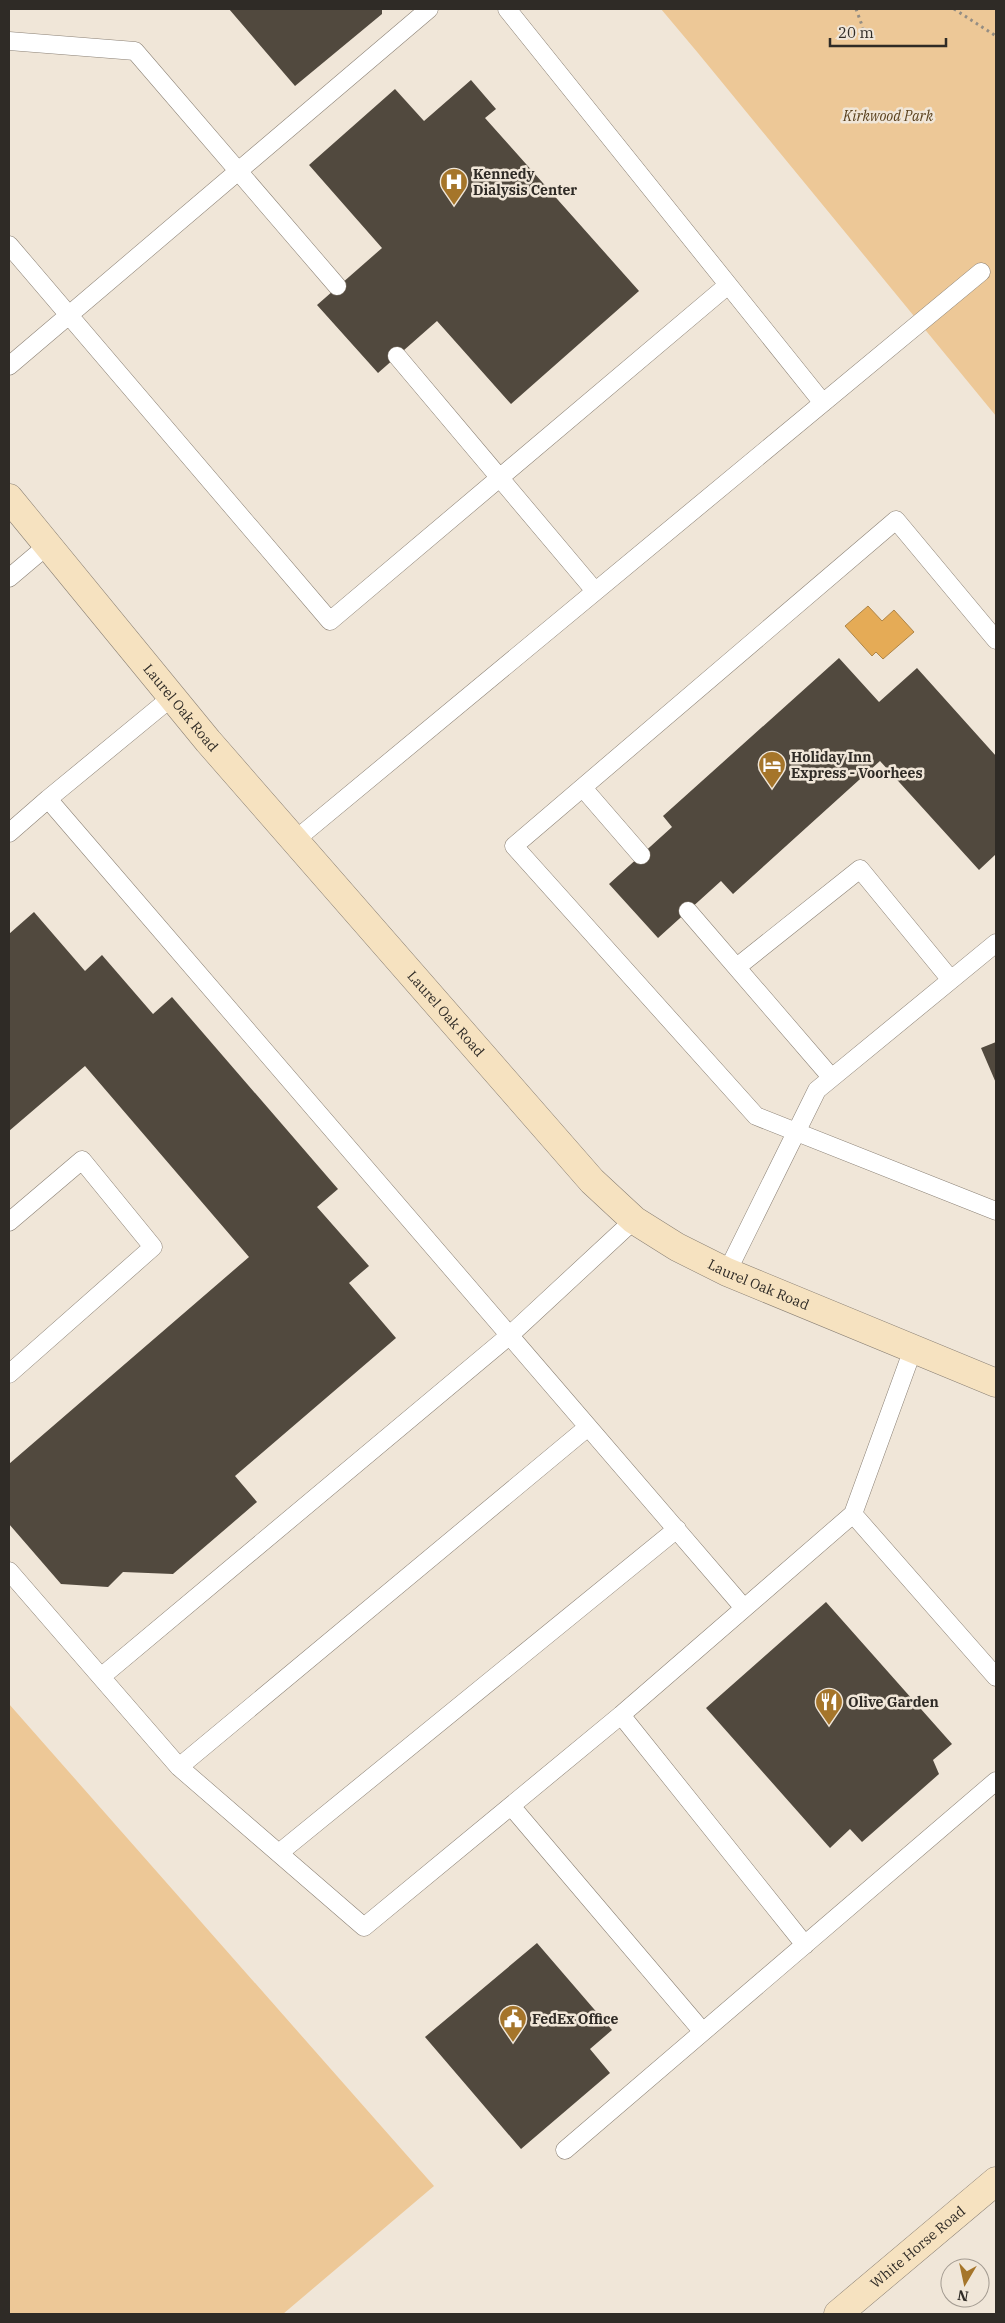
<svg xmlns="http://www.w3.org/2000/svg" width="1005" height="2323" viewBox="0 0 1005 2323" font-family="'IBM Plex Serif',serif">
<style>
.green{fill:#edc897}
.water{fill:#e5ab56;stroke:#ae8548}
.building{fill:#51493e}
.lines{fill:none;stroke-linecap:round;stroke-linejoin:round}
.lane-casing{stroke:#8b8175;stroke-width:19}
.secondary-casing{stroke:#8b8175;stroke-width:29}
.path{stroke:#948d83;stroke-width:3;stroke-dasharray:2.5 4;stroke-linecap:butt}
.lane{stroke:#fff;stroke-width:18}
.secondary{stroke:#f6e2c0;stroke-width:28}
.labels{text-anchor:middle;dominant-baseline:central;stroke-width:5;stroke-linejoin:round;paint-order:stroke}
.park-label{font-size:14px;font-style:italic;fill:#59401d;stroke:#f0e6d8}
.poi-label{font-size:14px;font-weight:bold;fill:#2f2b26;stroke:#f0e6d8;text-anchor:start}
.street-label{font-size:14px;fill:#2f2b26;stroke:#f0e6d8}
</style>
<rect width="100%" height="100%" fill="#f0e6d8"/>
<!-- green -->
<path class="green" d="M661,9H996V416L698,53Z
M9,1704L434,2186L283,2314H9Z"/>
<!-- water -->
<path class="water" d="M868,606L882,621L894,610L914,632L883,659L876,652L872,656L845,626Z"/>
<!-- building -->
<path class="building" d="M229,9H382V14L295,86Z
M471,80L496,109L485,118L639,291L511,404L437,321L378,373L317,305L382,248L309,165L395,89L424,121Z
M839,658L879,702L917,668L996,756V854L979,870L880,761L733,894L721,881L658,938L609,884L672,827L663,816Z
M34,912L85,971L102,955L153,1014L172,997L338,1189L317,1207L369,1266L349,1283L396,1338L235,1476L257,1502L173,1574L123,1572L108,1587L61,1584L9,1524V1464L249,1257L85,1066L9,1131V934Z
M996,1042V1083L981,1048Z
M826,1602L952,1744L933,1760L939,1774L862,1842L850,1829L830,1848L706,1708Z
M537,1943L612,2030L590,2049L610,2073L521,2149L425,2037Z"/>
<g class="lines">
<defs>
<path id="lane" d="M507,9L823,403
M9,41L135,51L337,286
M9,245L330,621L728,285
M397,356L595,591
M9,366L429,9
M9,578L48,545
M996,640L896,520L514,846L756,1116L996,1211
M583,788L641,855
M48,799L172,697
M9,833L48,799L744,1608
M294,841L981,272
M688,911L831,1077
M737,967L860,869L951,980
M9,1222L82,1160L153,1247L9,1374
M727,1272L817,1090L996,943
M853,1514L996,1677
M9,1571L179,1767L364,1927L621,1715L853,1514L913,1349
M101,1677L510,1335L634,1220
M621,1715L805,1945
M179,1767L588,1427
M511,1806L703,2032
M279,1853L677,1529
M565,2150L996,1781"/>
<g id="secondary">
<path id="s1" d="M9,498L208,741L592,1181L634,1220L677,1247L727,1272L996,1383"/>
<path id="s2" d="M838,2314L996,2181"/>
</g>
</defs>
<!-- lane casing -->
<use href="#lane" class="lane-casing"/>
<!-- secondary casing -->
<use href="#secondary" class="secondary-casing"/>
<!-- path -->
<path class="path" d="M856,9L863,28
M954,9L996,36"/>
<!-- lane -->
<use href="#lane" class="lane"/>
<!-- secondary -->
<use href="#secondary" class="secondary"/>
</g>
<!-- icons -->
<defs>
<symbol id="hospital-pin" viewBox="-11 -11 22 30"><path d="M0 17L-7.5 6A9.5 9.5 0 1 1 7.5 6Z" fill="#a5752a" stroke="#f0e6d8"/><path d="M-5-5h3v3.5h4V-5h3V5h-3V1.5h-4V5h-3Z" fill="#fff"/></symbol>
<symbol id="hotel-pin" viewBox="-11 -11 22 30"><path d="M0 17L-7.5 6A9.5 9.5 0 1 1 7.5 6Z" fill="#a5752a" stroke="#f0e6d8"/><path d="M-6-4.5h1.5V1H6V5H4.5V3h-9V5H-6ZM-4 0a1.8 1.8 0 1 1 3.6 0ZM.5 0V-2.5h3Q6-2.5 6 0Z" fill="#fff"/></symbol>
<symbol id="restaurant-pin" viewBox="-11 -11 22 30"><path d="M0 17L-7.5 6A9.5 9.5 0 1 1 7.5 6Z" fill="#a5752a" stroke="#f0e6d8"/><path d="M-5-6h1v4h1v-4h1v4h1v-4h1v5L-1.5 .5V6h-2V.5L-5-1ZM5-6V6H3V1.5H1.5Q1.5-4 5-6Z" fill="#fff"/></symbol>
<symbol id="civic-pin" viewBox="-11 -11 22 30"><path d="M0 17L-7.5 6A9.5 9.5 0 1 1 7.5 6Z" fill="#a5752a" stroke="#f0e6d8"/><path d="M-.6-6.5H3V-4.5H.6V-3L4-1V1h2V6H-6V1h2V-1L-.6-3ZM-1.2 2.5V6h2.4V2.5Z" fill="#fff"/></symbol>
</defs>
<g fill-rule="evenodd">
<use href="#hospital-pin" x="438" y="166" width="32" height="43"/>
<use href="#hotel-pin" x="756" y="749" width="32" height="43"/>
<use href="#restaurant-pin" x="813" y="1686" width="32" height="43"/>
<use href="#civic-pin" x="497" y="2003" width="32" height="43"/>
</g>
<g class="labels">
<!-- park labels -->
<g class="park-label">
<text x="888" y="116">Kirkwood Park</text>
</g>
<!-- poi labels -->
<g class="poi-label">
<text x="473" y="174">Kennedy<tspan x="473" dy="16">Dialysis Center</tspan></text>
<text x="791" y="757">Holiday Inn<tspan x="791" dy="16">Express - Voorhees</tspan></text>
<text x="848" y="1702">Olive Garden</text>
<text x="532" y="2019">FedEx Office</text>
</g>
<!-- street labels -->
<g class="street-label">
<text stroke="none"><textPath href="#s1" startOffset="271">Laurel Oak Road</textPath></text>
<text stroke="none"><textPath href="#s1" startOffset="676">Laurel Oak Road</textPath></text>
<text stroke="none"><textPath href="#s1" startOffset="1096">Laurel Oak Road</textPath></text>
<text stroke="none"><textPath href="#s2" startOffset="104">White Horse Road</textPath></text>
</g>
</g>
<!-- border -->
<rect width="1005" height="2323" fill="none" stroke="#2f2b26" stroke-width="20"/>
<!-- north arrow -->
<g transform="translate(965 2283) rotate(189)"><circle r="24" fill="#f0e6d8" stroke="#a39b91"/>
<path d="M0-4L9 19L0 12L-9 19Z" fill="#a5752a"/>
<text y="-8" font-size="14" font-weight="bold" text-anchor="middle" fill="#2f2b26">N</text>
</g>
<!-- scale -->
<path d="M830 38v8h116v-8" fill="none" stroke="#2f2b26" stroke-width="2.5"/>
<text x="838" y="38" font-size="15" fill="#2f2b26" stroke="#f0e6d8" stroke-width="4" paint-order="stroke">20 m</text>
</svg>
